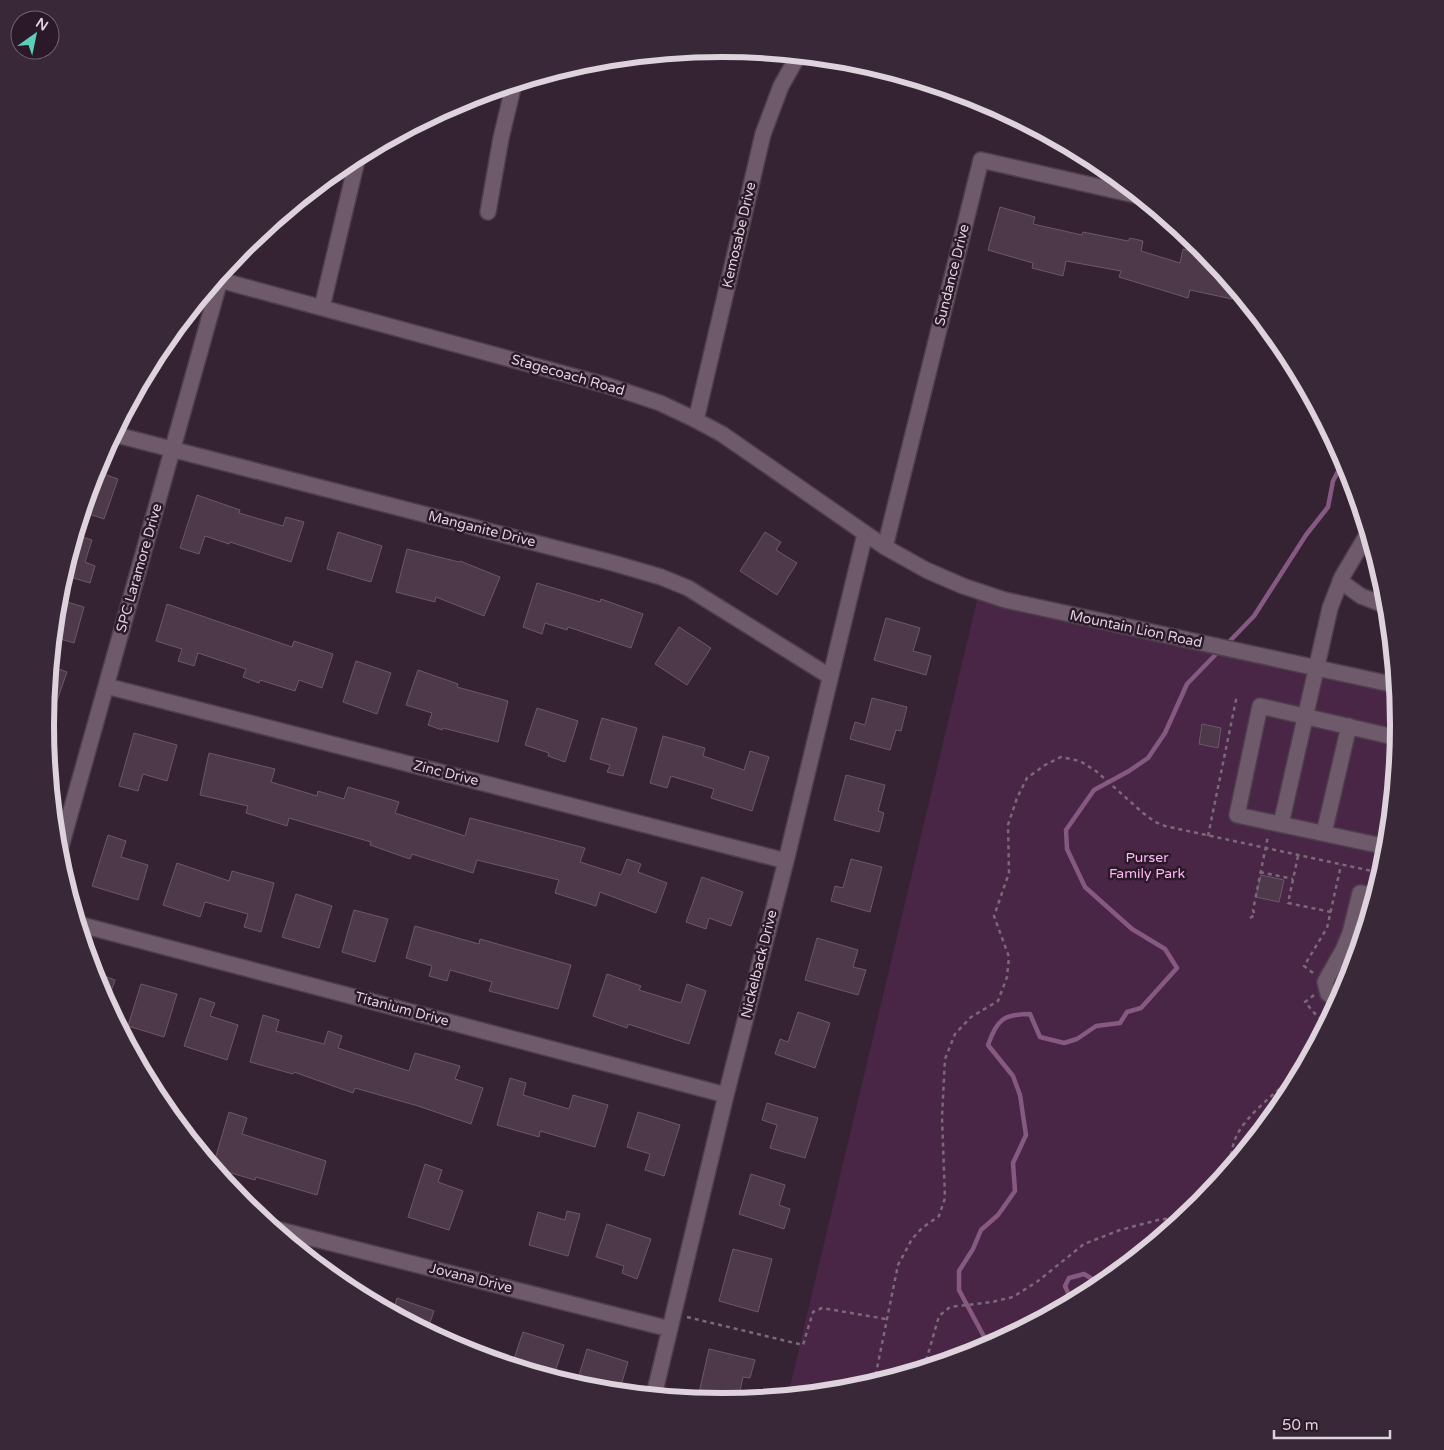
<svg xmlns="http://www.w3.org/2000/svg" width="1444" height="1450" viewBox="0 0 1444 1450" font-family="'Varela Round',sans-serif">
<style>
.green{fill:#4a2646}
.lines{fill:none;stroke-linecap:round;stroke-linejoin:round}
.stream{stroke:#865982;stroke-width:4.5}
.building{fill:#4d394a;stroke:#6d5769}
.minor-casing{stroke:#4e3f4c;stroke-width:18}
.path{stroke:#7a6a78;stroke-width:2.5;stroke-dasharray:4 4;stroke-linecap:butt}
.minor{stroke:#6f5a6c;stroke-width:15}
.labels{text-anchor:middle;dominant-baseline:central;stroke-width:5;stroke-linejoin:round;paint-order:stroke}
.street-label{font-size:14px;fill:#ded2dc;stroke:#2b1929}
.park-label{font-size:14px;fill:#feb7f4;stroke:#2b1929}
.rim{fill:none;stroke:#ded2dc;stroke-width:6}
</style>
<rect width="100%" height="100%" fill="#352333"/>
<!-- green -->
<path class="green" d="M979,592L1395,685L1399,725L1386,857L1347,984L1285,1101L1201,1204L1098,1288L981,1351L854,1389L788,1395Z"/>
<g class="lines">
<!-- stream -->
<path class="stream" d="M1225,646L1254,616L1306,535L1328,507L1333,481L1344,460
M1072,1302L1065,1286L1069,1278L1084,1274L1102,1285
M989,1346L959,1290V1271L973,1249L981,1230L998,1215L1015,1191L1013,1163L1026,1135L1020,1095L1013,1076L988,1045C997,1019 1004,1014 1030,1014L1040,1037L1064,1043L1077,1039L1096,1026L1120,1023L1127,1012L1141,1008L1177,968L1165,949L1132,929L1085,887L1067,849L1066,830L1094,790L1129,771L1148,758L1165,733L1187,684L1219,651"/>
</g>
<!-- building -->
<path class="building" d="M1000,207L1035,217L1033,224L1082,235L1083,232L1128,241L1130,238L1143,241L1141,251L1180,263L1183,249L1210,257L1234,287L1232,299L1190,290L1188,298L1119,277L1121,271L1066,261L1063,276L1032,268L1033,263L988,250Z
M95,471L118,479L104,519L83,512Z
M197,495L240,510L239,513L283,526L286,517L304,522L291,562L230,542L229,544L205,536L199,554L180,548Z
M338,532L382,546L371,582L327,569Z
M765,532L781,542L776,550L797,563L777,595L740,571Z
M76,535L92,540L85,562L95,566L90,583L63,575Z
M407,549L459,562L460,561L500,577L484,616L436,597L435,602L396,592Z
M537,583L600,602L601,599L643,614L631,648L568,627L567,630L545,623L542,634L523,627Z
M57,599L84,607L74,643L54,637Z
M167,604L292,647L294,641L333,654L322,688L299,680L295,691L260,680L259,683L243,677L246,669L198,653L194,666L178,661L182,649L156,641Z
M886,618L920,628L913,651L931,656L926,675L874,660Z
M679,627L711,648L687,685L655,664Z
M356,661L391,673L377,714L343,702Z
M51,666L67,672L50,721L45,720Z
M418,670L458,684L457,687L508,701L498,742L443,728L442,730L428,725L432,713L406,705Z
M872,698L907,707L901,731L896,730L890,750L850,739L855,722L865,725Z
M537,708L578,721L565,762L548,756L549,753L525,745Z
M602,718L637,728L623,776L607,772L610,765L590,759Z
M1202,724L1221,728L1218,748L1199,744Z
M134,733L177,745L167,781L143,774L138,791L119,786Z
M663,736L705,748L703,756L744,770L750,751L769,757L752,811L711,798L714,789L671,776L667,788L650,783Z
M209,753L275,769L271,782L317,796L318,791L344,799L348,787L399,802L395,813L465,836L470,818L585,848L580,862L621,875L627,859L641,864L638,872L667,883L656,913L600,892L596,906L555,893L559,880L477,860L473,873L412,854L410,859L370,845L371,842L289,818L287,826L246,813L248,806L200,795Z
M846,775L885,785L878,811L884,813L879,832L834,820Z
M108,835L126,841L121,857L148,865L138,900L92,886Z
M851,859L882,867L870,912L831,901L835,886L843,888Z
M177,863L229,881L232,871L274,883L261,932L244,927L248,914L205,902L200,917L163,905Z
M1261,875L1284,880L1279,902L1256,897Z
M702,877L743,892L731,926L709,918L706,929L686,922Z
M296,894L332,906L319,948L282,937Z
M354,910L388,919L375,962L342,952Z
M415,926L479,944L480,939L571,965L558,1009L489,991L492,982L450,970L447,981L429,976L432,966L406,958Z
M817,938L858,950L853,967L866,970L858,995L805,980Z
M93,972L115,980L107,1003L96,984Z
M607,974L641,986L639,990L681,1003L687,984L706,991L689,1044L628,1024L627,1028L593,1016Z
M141,984L177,994L164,1037L128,1026Z
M200,998L215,1003L210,1016L238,1025L227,1060L184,1046Z
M798,1012L830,1023L815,1068L775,1054L780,1039L788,1042Z
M263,1015L279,1020L276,1031L324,1044L328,1031L342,1036L338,1048L409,1071L415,1053L460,1066L455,1079L483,1088L471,1124L418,1106L355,1088L353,1093L294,1072L293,1074L250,1062Z
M510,1078L526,1083L523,1095L569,1109L573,1095L608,1105L595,1147L540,1131L539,1137L497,1125Z
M767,1103L818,1118L805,1158L770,1148L777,1125L762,1120Z
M229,1112L247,1118L242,1134L326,1161L317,1195L256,1177L255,1180L214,1168L213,1166Z
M638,1112L680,1125L664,1176L645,1170L650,1154L627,1147Z
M425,1164L442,1170L438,1182L463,1191L449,1230L408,1217Z
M751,1174L785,1185L779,1205L790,1209L784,1229L739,1214Z
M567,1211L580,1214L568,1256L529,1245L538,1212L565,1220Z
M607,1224L651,1239L637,1279L622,1273L624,1266L596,1257Z
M733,1249L772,1259L758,1312L719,1301Z
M397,1298L434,1311L427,1331L393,1313Z
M523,1332L564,1345L553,1378L512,1365Z
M587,1349L628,1362L619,1392L591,1389L576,1385Z
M709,1349L755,1360L750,1378L743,1377L738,1400L722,1402L698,1397Z"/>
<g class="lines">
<defs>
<path id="minor" d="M488,212L501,138L514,84
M216,279L609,386L660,403L692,418L722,434L885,547L926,570L963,586L1005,600L1395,685
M322,307L358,156
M696,420L763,134L781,86L798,56
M113,434L613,563L661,577L688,588L829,676
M885,547L981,160L1139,196
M1340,581L1361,596L1387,606
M106,686L786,861
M1281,824L1330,608L1342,577L1368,533
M1324,833L1349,726
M1387,847L1237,815L1260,706L1398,738
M58,857L220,280
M78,924L726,1095
M1339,1001L1328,994L1325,982L1343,950L1350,933L1360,893L1375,895
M272,1228L670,1329
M654,1395L726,1095L786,861L865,534"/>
</defs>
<!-- minor casing -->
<use href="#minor" class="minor-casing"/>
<!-- path -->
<path class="path" d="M1389,628L1388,635H1390
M1208,836L1237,695
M1298,856L1288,903L1331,912
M1260,872L1293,879
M1250,918L1255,915L1253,910L1268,836
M1313,973L1304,966L1327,928L1341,865
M1314,995L1305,1002L1317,1016L1327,1023
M1228,1171C1230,1159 1232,1147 1236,1137C1246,1114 1282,1088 1301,1070
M687,1317L803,1345L813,1312L822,1308L886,1319
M924,1368L939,1316L950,1307L992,1302L1013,1297L1038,1281L1084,1244L1120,1230L1158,1220L1186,1216
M874,1383L898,1265L912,1239L922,1228L939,1216L945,1198L942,1117L945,1059L955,1034L971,1017L998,1001L1007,977L1009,957L994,916L1009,873L1008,825L1017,798L1027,778L1045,765L1061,757L1080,761L1096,771L1143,813L1155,822L1165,826L1381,873"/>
<!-- minor -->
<use href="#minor" class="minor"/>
</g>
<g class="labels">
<!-- street labels -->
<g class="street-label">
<text transform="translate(739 235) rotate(-77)">Kemosabe Drive</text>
<text transform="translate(952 275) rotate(-76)">Sundance Drive</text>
<text transform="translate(568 375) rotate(16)">Stagecoach Road</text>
<text transform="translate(482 529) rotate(14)">Manganite Drive</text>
<text transform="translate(139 568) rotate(-74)">SPC Laramore Drive</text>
<text transform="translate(1136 629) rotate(12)">Mountain Lion Road</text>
<text transform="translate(446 773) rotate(14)">Zinc Drive</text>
<text transform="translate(759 964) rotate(-76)">Nickelback Drive</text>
<text transform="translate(402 1009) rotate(15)">Titanium Drive</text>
<text transform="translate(471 1278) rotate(14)">Jovana Drive</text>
</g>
<!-- park labels -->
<g class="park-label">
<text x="1147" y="857">Purser<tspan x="1147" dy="16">Family Park</tspan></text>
</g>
</g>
<!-- crop -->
<path d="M0 0H1444V1450H0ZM54 725a668 668 0 1 1 1336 0a668 668 0 1 1-1336 0Z" fill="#392837" fill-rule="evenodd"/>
<path class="rim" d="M54 725a668 668 0 1 1 1336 0a668 668 0 1 1-1336 0Z"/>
<!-- north arrow -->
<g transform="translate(35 35) rotate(33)"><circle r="24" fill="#2b1929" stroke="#736371"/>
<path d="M0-4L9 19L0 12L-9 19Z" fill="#5bcebc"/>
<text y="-8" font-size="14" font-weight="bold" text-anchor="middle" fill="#ded2dc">N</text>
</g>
<!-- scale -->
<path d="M1274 1430v8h116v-8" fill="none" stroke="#ded2dc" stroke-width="2.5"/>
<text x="1282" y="1430" font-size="15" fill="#ded2dc" stroke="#2b1929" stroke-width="4" paint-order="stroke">50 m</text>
</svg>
